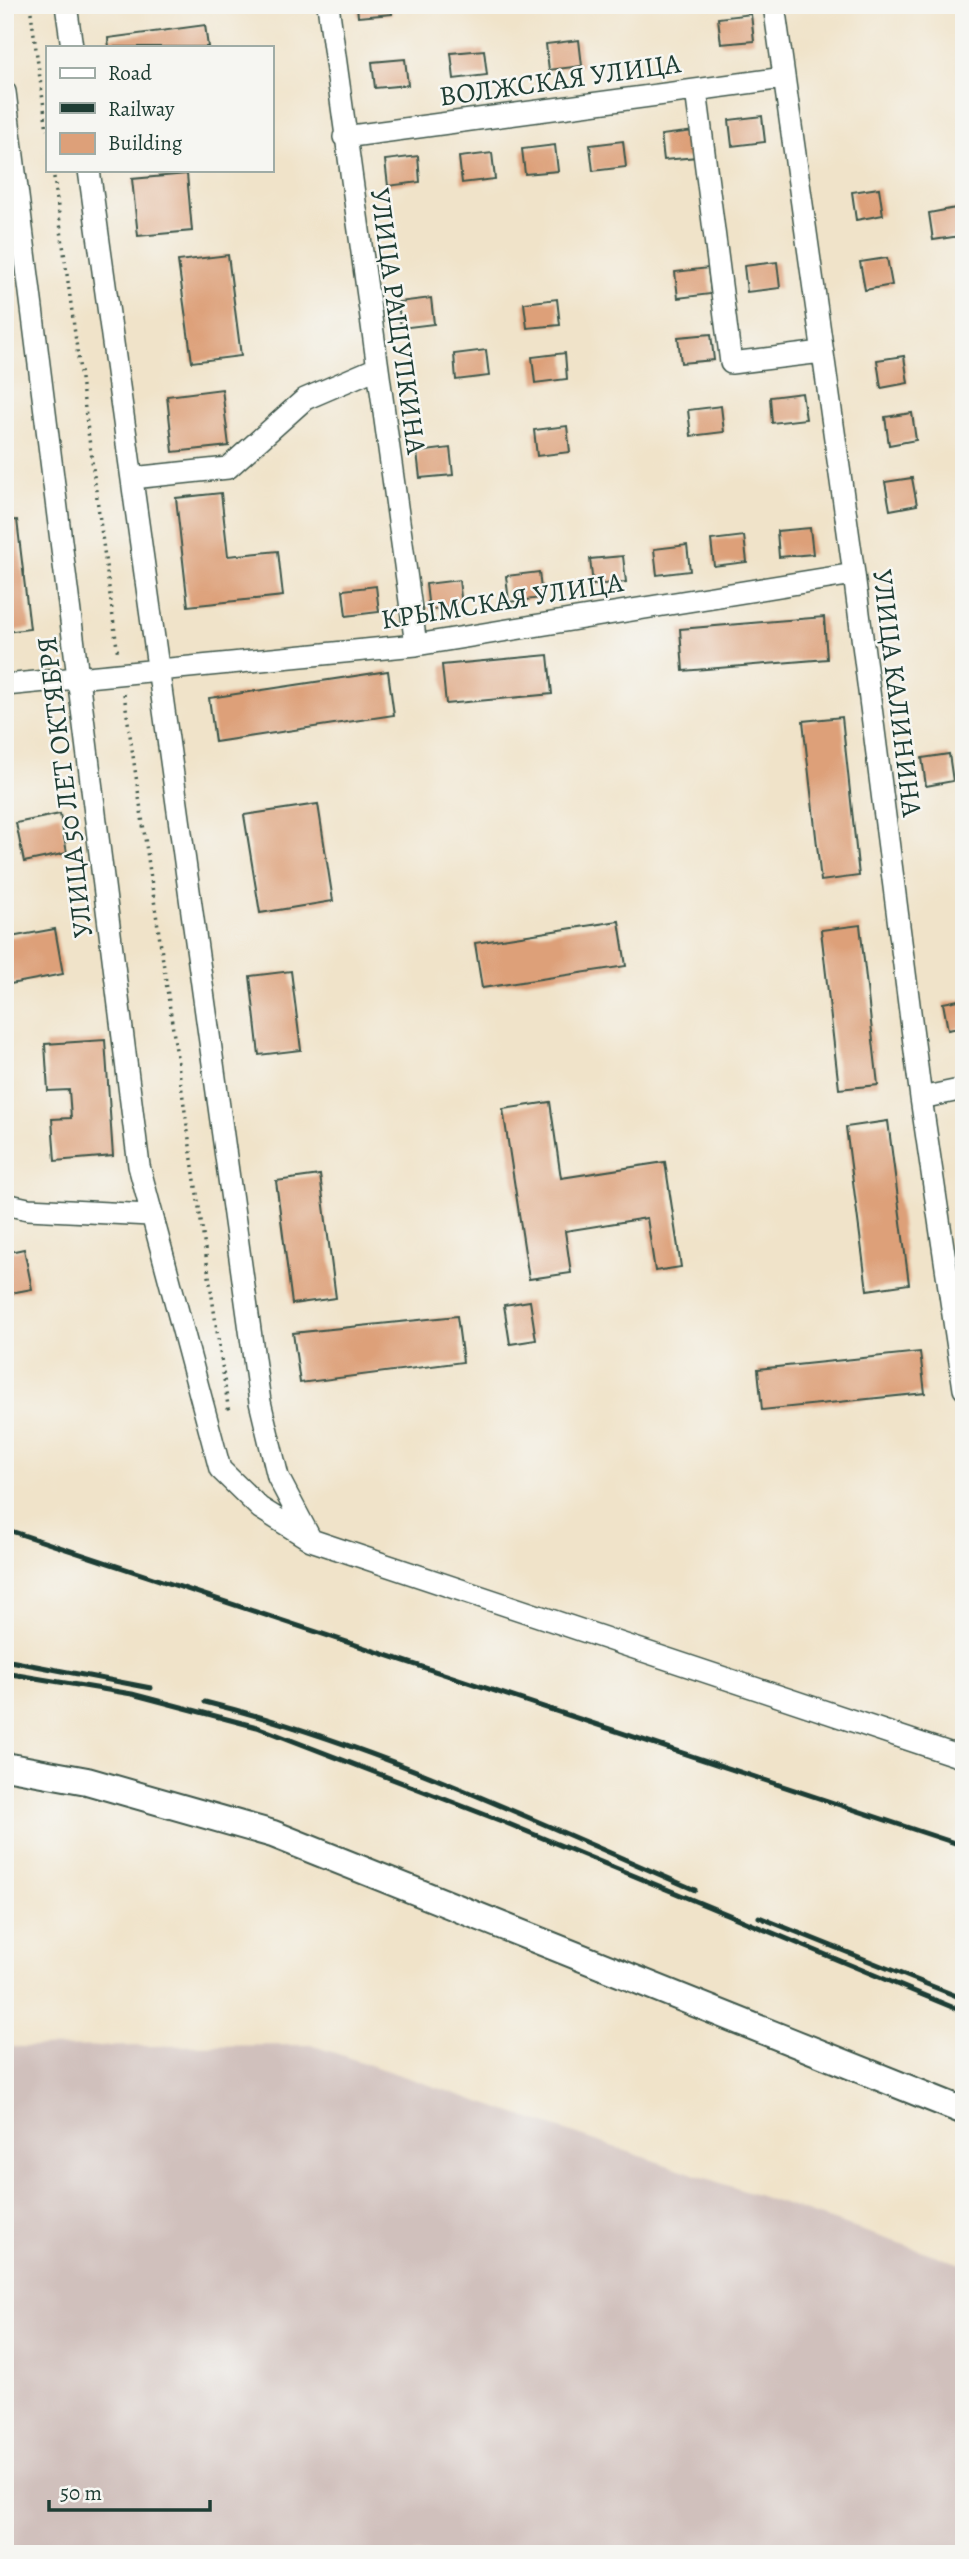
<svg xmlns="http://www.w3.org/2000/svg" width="969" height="2559" viewBox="0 0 969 2559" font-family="Alegreya,serif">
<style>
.industrial{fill:#d0c0bc}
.building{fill:#dda079}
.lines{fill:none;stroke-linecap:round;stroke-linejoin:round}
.minor-casing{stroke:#3e564a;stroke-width:24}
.major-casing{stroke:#3e564a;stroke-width:30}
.path{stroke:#3e564a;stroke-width:3.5;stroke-dasharray:2 5;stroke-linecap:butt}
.minor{stroke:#fff;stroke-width:21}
.major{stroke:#fff;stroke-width:26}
.rail{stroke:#1f3d34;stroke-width:5}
.labels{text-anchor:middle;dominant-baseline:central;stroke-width:5;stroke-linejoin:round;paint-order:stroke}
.street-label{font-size:28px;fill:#1f3d34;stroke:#f6f6f2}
</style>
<rect width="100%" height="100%" fill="#f6f6f2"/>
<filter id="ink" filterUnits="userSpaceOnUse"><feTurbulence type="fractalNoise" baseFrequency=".0143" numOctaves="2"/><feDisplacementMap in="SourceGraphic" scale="14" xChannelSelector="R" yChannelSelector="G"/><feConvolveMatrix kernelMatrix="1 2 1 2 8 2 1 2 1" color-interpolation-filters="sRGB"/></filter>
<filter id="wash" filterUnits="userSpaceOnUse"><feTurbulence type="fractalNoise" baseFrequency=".00686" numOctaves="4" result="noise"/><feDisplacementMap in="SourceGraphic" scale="28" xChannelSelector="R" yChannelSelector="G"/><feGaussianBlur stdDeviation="1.57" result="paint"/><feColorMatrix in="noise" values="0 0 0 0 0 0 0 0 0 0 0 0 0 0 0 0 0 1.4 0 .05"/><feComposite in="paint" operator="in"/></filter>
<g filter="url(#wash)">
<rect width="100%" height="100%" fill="#f0e3c9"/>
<!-- industrial -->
<path class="industrial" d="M311,2045L964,2265V2554H5V2047Z"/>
<g id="blocks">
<!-- building -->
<path class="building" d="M357,5H391L392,14L358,17Z
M751,14L754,41L721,44L718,18Z
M205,25L208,47H109L108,38Z
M579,40L582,66L549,70L546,44Z
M484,50L487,75L454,79L451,53Z
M405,59L408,85L375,88L372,62Z
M762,116L765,142L732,146L729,120Z
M694,131L697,157L664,160L661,135Z
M623,141L626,167L593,171L590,145Z
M555,145L558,171L525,174L522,149Z
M492,153L495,179L462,183L459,157Z
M418,156L420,182L388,186L385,160Z
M187,174L192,231L138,236L132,179Z
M879,188L883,215L856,220L852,192Z
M956,208L960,236L933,240L929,213Z
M228,255L241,356L192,362L178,261Z
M887,258L892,285L865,290L860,262Z
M777,262L780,288L747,292L744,266Z
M708,268L711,294L678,298L675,272Z
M431,298L434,324L401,328L398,302Z
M557,299L560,325L527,328L524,303Z
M711,334L714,360L681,363L678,337Z
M486,350L489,376L456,380L454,354Z
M565,353L567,379L535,383L532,357Z
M904,356L908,383L881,388L877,360Z
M222,389L229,446L173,452L167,396Z
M802,393L806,419L772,423L770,397Z
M721,406L724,432L691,436L688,410Z
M912,413L916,440L889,445L885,417Z
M567,426L570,452L537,456L534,430Z
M450,448L453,475L420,478L417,452Z
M912,478L917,505L890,510L885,482Z
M221,493L228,556L278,551L283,596L188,606L176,498Z
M17,520L30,629L5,632V521Z
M810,528L813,554L779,557L777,531Z
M744,536L747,562L714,566L711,540Z
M687,545L690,571L657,575L654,549Z
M623,556L626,582L593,585L590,559Z
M539,572L542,598L509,602L506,576Z
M459,580L462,606L429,610L426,584Z
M376,586L379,612L346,616L343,590Z
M824,617L827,659L683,671L680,629Z
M548,655L552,694L446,704L442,665Z
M388,671L394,715L215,742L209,698Z
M842,717L859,876L821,881L803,721Z
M949,754L953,781L926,786L922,758Z
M318,804L333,901L260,913L244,815Z
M60,814L67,853L24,862L16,823Z
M619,921L626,966L482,988L475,943Z
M860,925L878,1085L839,1089L821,930Z
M55,929L63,974L5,985V938Z
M291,971L301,1050L259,1055L250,976Z
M964,999V1027L948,1030L943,1003Z
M105,1040L113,1156L55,1161L52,1119L71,1118L69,1090L48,1091L45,1044Z
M550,1102L561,1178L665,1162L681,1267L655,1271L647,1218L565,1231L571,1273L529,1279L503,1109Z
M888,1121L909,1284L867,1290L846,1127Z
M320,1175L336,1298L292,1304L276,1181Z
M24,1249L32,1289L5,1294V1253Z
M530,1301L536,1340L510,1344L504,1305Z
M457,1316L463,1362L300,1383L293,1333Z
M920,1352L925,1393L762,1410L758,1369Z"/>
</g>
</g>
<g filter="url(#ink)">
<use href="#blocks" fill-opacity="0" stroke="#3e564a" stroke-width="2"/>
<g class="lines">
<defs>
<path id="minor" d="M66,5L72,47
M328,5L416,645
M774,5L854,574L921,1098L964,1389
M696,90L731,363L822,352
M5,92L139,1166L220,1469L260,1508L311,1540L964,1758
M344,137L784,78
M89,170L260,1402L278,1477L310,1538
M132,478L228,468L305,399L377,368
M5,685L416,645L854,574
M921,1098L964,1089
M5,1204L28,1209L150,1215"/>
<path id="major" d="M5,1766L87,1781L273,1834L964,2111"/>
</defs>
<!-- minor casing -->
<use href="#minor" class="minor-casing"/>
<!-- major casing -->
<use href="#major" class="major-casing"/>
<!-- path -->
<path class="path" d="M30,5L47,130
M53,170L118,655
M124,694L229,1413"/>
<!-- minor -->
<use href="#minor" class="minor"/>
<!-- major -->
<use href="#major" class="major"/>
<!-- rail -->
<path class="rail" d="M5,1529L964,1846
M5,1660L151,1688
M5,1673L132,1694L257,1727L504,1822L964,2012
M205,1702C374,1744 535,1821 695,1890
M759,1917L964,1999"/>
</g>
</g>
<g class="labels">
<!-- street labels -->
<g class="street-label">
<text transform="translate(560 80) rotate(-8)">ВОЛЖСКАЯ УЛИЦА</text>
<text transform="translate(398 321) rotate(82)">УЛИЦА РАЩУПКИНА</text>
<text transform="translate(502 601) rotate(-9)">КРЫМСКАЯ УЛИЦА</text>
<text transform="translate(897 693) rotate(83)">УЛИЦА КАЛИНИНА</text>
<text transform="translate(65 787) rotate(-97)">УЛИЦА 50 ЛЕТ ОКТЯБРЯ</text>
</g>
</g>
<!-- margin -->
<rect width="969" height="2559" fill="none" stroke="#f6f6f2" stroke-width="28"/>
<!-- legend -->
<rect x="46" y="46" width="228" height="126" fill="#f6f6f2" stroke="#a0aca6" stroke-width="2"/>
<rect x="60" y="68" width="35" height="10" fill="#ffffff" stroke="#a0aca6" stroke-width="2"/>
<text x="108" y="80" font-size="21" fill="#1f3d34">Road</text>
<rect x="60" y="103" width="35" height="10" fill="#1f3d34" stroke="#a0aca6" stroke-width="2"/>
<text x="108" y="116" font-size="21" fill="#1f3d34">Railway</text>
<rect x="60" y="133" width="35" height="21" fill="#dda079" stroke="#a0aca6" stroke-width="2"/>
<text x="108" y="150" font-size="21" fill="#1f3d34">Building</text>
<!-- scale -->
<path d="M49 2500v10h161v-10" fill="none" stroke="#1f3d34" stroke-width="3.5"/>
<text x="60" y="2500" font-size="21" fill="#1f3d34" stroke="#f6f6f2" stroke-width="5" paint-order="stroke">50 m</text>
</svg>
